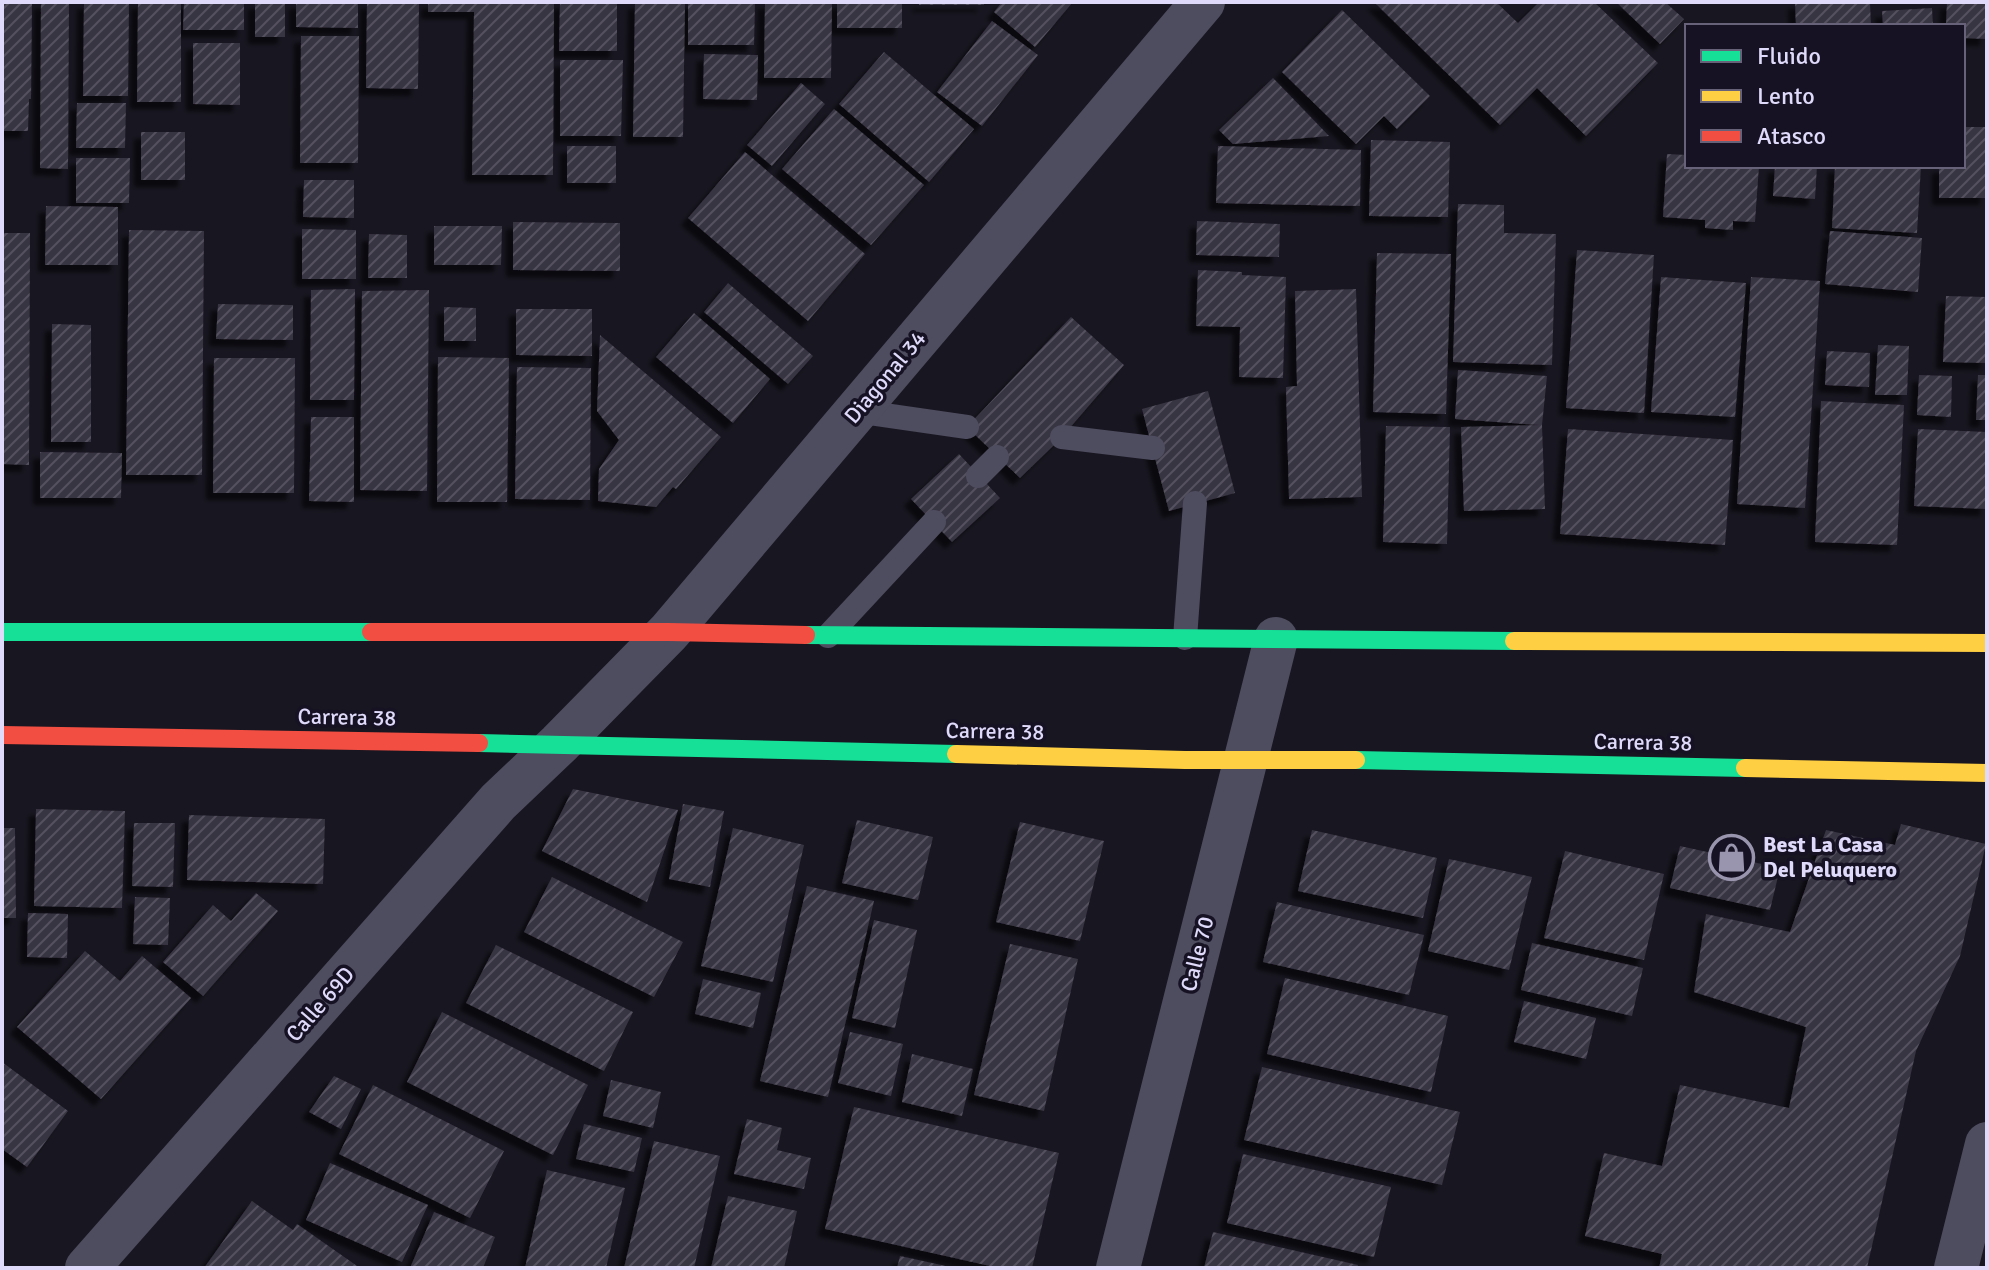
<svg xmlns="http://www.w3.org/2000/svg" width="1989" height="1270" viewBox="0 0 1989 1270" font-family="Signika,sans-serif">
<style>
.building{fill:url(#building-hatch);filter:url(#shadow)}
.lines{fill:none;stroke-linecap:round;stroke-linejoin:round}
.lane{stroke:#4e4c5f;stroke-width:24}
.street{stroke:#4e4c5f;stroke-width:44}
.fast{stroke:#16e098;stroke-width:18}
.slow{stroke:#ffcf43;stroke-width:18}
.jam{stroke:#f24e42;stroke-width:18}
.labels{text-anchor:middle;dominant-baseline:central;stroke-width:7;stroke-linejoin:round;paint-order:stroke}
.street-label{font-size:22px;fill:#e0dafa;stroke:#161224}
.poi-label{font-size:22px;font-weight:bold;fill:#e0dafa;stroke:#161224;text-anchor:start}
</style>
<defs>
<pattern id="building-hatch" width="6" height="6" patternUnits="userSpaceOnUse" patternTransform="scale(2)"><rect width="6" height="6" fill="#383442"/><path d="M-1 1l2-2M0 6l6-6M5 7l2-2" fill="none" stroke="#54515e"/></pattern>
<filter id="shadow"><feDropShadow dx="-7" dy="7" stdDeviation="2" flood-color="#0009"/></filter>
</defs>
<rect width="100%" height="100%" fill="#181620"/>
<!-- building -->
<path class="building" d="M2,2H32L31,99H29L28,131H2Z
M41,2H69L68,169L40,168Z
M84,2H129L128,96H83Z
M138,2H181V102H137Z
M184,2H244V30H183Z
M255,2H285V37H255Z
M296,2H358V28L296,27Z
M367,2H419L418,89L366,88Z
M428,2H554L553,175H472L474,12H428Z
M560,2H617V51H559Z
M635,2H685L683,137H633Z
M688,2H755L754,45H688Z
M765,2H832L831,78H764Z
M837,2H902V28H837Z
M919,2H984V5H919Z
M1002,2H1073L1035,47L994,12Z
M1374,2H1496L1518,23L1539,2H1594L1658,63L1586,136L1537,88L1500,125Z
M1616,2H1665L1684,19L1660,44Z
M1795,2H1870L1871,26H1796Z
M1947,2H1987V39L1963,38V26H1946Z
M1932,8L1933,26H1883L1882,11Z
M1342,10L1430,96L1397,129L1384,116L1356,144L1282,72Z
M992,21L1038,55L982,126L937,92Z
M301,36H359L358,163H300Z
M193,43H240V105L193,104Z
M884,52L974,129L929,182L839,104Z
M704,54L758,55L757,100L703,99Z
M560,60H623L621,136H560Z
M1273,78L1329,136L1233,144L1219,130Z
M801,83L825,104L772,166L747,145Z
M77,103H126L125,148H76Z
M834,109L924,185L871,245L782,169Z
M1963,127H1987V198H1939V166H1963Z
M141,132H185V180H141Z
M1371,140L1450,142L1448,217L1369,216Z
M567,146H616V183H567Z
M1218,146L1361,150L1360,206L1216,203Z
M745,152L865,254L808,321L688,218Z
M1667,154L1687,155V166H1759L1755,222L1733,221V230L1705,228V220L1663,217Z
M76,158H130L129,203H76Z
M1775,166H1817L1815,199L1773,196Z
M1835,166H1921L1917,233L1832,228Z
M304,180H354V218L303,217Z
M1458,204L1504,205V233L1556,234L1552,365L1453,362Z
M46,206L118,207V265H45Z
M1197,221L1280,224L1279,257L1196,255Z
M513,222L620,223V271L513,270Z
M434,226H502L501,265H434Z
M302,229L356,230V279H302Z
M129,230L204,231L202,475H126Z
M1830,231L1922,238L1918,292L1825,284Z
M2,233H30L29,465L2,464Z
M369,234L407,235V278H368Z
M1577,250L1654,255L1644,413L1566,408Z
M1377,253L1451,254L1446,414L1373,412Z
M1198,270L1242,272V275L1286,277L1283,378L1239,377L1240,327L1196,326Z
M1661,277L1746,283L1735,417L1651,412Z
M1751,277L1820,281L1805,508L1737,504Z
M728,283L813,356L788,384L704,312Z
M355,289L354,400H310L311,290Z
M1356,289L1362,497L1289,499L1286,387L1297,386L1295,291Z
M429,290L427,491L360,490L362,291Z
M1946,296L1987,297V363L1943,362Z
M218,304L293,305V340L216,339Z
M444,307L476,308V341H444Z
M516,309H592V356L516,355Z
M694,313L770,379L733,423L656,357Z
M1071,317L1124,365L1062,437L1020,478L967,427Z
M52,324L91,325V442H51Z
M600,335L721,437L676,489L673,487L656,507L598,501L599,469L619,440L597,411Z
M1878,345L1909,346L1907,395H1875Z
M1827,351L1870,353L1869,387L1825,385Z
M438,357L509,358L507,502H437Z
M214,358H295L294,493H213Z
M517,367L591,368L590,500L515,499Z
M1458,370L1547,376L1542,425L1545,509L1464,511L1461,427L1539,425L1455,419Z
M1919,375L1952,376L1951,417L1917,415Z
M1978,375H1987V420H1976Z
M1208,391L1235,493L1169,511L1142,409Z
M1821,401L1904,405L1897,545L1815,542Z
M311,417H354V502L309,501Z
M1386,426L1450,427L1447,544L1383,542Z
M1568,429L1733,440L1725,545L1560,534Z
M1918,429L1987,432V509L1914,506Z
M40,452L122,453L121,498H40Z
M959,454L1000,498L952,542L911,499Z
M573,789L678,810L647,902L542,851Z
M683,804L724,811L710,887L669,879Z
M36,809L125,811L122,908L34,906Z
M189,815L325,819L323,884L187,880Z
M857,820L933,837L918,900L842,883Z
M1020,822L1104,841L1080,941L996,922Z
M134,823H175L173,887L132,886Z
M1901,824L1986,844L1960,956L1916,1051L1867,1268H1659L1662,1254L1585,1236L1604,1153L1662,1166L1680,1085L1789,1108L1806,1027L1694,992L1706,914L1790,932L1826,830L1895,845Z
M2,828H15L16,918H2Z
M733,828L804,845L773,982L701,966Z
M1312,830L1437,858L1423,918L1298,891Z
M1680,846L1780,868L1770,910L1670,888Z
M1565,851L1664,874L1644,960L1544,938Z
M1449,859L1532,877L1509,970L1428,951Z
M552,877L683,942L654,997L524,932Z
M807,886L874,901L828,1097L760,1081Z
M256,893L278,911L203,996L163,962L213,905L231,921Z
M135,897L170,898L168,945L133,944Z
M1277,902L1424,935L1409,995L1263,962Z
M28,913L68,914L67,958L27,957Z
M874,920L917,930L895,1028L852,1018Z
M1532,943L1643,968L1632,1016L1521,990Z
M1010,944L1078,959L1044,1111L974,1095Z
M496,945L633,1012L604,1071L466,1003Z
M85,951L120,981L142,956L191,998L101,1099L17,1027Z
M1285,978L1448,1016L1431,1092L1267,1054Z
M703,979L761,993L753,1028L695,1014Z
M1524,1001L1596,1018L1586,1059L1514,1042Z
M442,1012L588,1085L553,1155L407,1082Z
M850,1032L903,1044L891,1096L838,1083Z
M912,1054L973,1069L962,1116L902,1102Z
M2,1062L68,1111L27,1167L2,1149Z
M1262,1067L1460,1112L1442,1185L1244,1140Z
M334,1076L361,1089L341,1129L309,1112Z
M611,1080L661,1092L653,1128L603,1116Z
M373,1085L504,1151L470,1218L339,1154Z
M854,1107L1059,1153L1032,1268H999L825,1229Z
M747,1119L782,1128L777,1150L811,1158L804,1189L734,1174Z
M584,1124L642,1138L634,1172L576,1159Z
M654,1141L720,1156L694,1268H624Z
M1243,1154L1391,1187L1374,1257L1227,1223Z
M330,1163L428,1205L402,1262L306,1220Z
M547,1170L625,1188L606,1268H525Z
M728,1196L797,1211L784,1268H711Z
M252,1201L293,1230L297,1224L360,1268H204Z
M434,1212L495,1237L483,1268H410Z
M1213,1232L1358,1265L1357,1268H1204Z
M900,1256L950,1267V1268H897Z"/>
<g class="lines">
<!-- lane -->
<path class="lane" d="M856,411L967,427
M1062,437L1153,448
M978,476L997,457
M828,636L934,522
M1185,638L1195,503"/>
<!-- street -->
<path class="street" d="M87,1268L498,802L559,744L669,632L1203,2
M1118,1268L1276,639
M1956,1268L1987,1144"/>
<!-- fast -->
<path class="fast" d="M2,632H371
M806,635L1514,641
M479,743L956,754
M1356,760L1745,768"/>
<!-- slow -->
<path class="slow" d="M1514,641L1987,643
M956,754L1185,760H1356
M1745,768L1987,773"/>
<!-- jam -->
<path class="jam" d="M371,632H669L806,635
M2,735L479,743"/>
</g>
<!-- icons -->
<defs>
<symbol id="shop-ring" viewBox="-11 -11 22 22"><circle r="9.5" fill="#161224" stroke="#9a95ae" stroke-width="1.5"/><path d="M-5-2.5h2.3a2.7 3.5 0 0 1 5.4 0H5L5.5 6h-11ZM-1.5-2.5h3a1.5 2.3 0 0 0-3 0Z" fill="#9a95ae"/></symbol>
</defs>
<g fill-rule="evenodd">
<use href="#shop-ring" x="1706" y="832" width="51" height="51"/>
</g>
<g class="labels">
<!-- street labels -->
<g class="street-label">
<text transform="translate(885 377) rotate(-50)">Diagonal 34</text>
<text transform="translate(347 717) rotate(1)">Carrera 38</text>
<text transform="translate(995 731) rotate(1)">Carrera 38</text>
<text transform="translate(1643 742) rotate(1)">Carrera 38</text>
<text transform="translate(1197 954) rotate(-76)">Calle 70</text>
<text transform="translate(320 1004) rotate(-49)">Calle 69D</text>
</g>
<!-- poi labels -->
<g class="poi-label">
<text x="1763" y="844">Best La Casa<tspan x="1763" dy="25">Del Peluquero</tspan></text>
</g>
</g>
<!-- border -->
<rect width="1989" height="1270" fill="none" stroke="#e0dafa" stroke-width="8"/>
<!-- legend -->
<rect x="1685" y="24" width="280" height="144" fill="#161224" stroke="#67627a" stroke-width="2"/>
<rect x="1701" y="50" width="40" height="12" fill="#16e098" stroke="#67627a" stroke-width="2"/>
<text x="1757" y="64" font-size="24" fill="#e0dafa">Fluido</text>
<rect x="1701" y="90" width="40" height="12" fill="#ffcf43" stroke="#67627a" stroke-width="2"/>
<text x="1757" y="104" font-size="24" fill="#e0dafa">Lento</text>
<rect x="1701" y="130" width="40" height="12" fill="#f24e42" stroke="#67627a" stroke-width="2"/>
<text x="1757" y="144" font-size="24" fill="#e0dafa">Atasco</text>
</svg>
